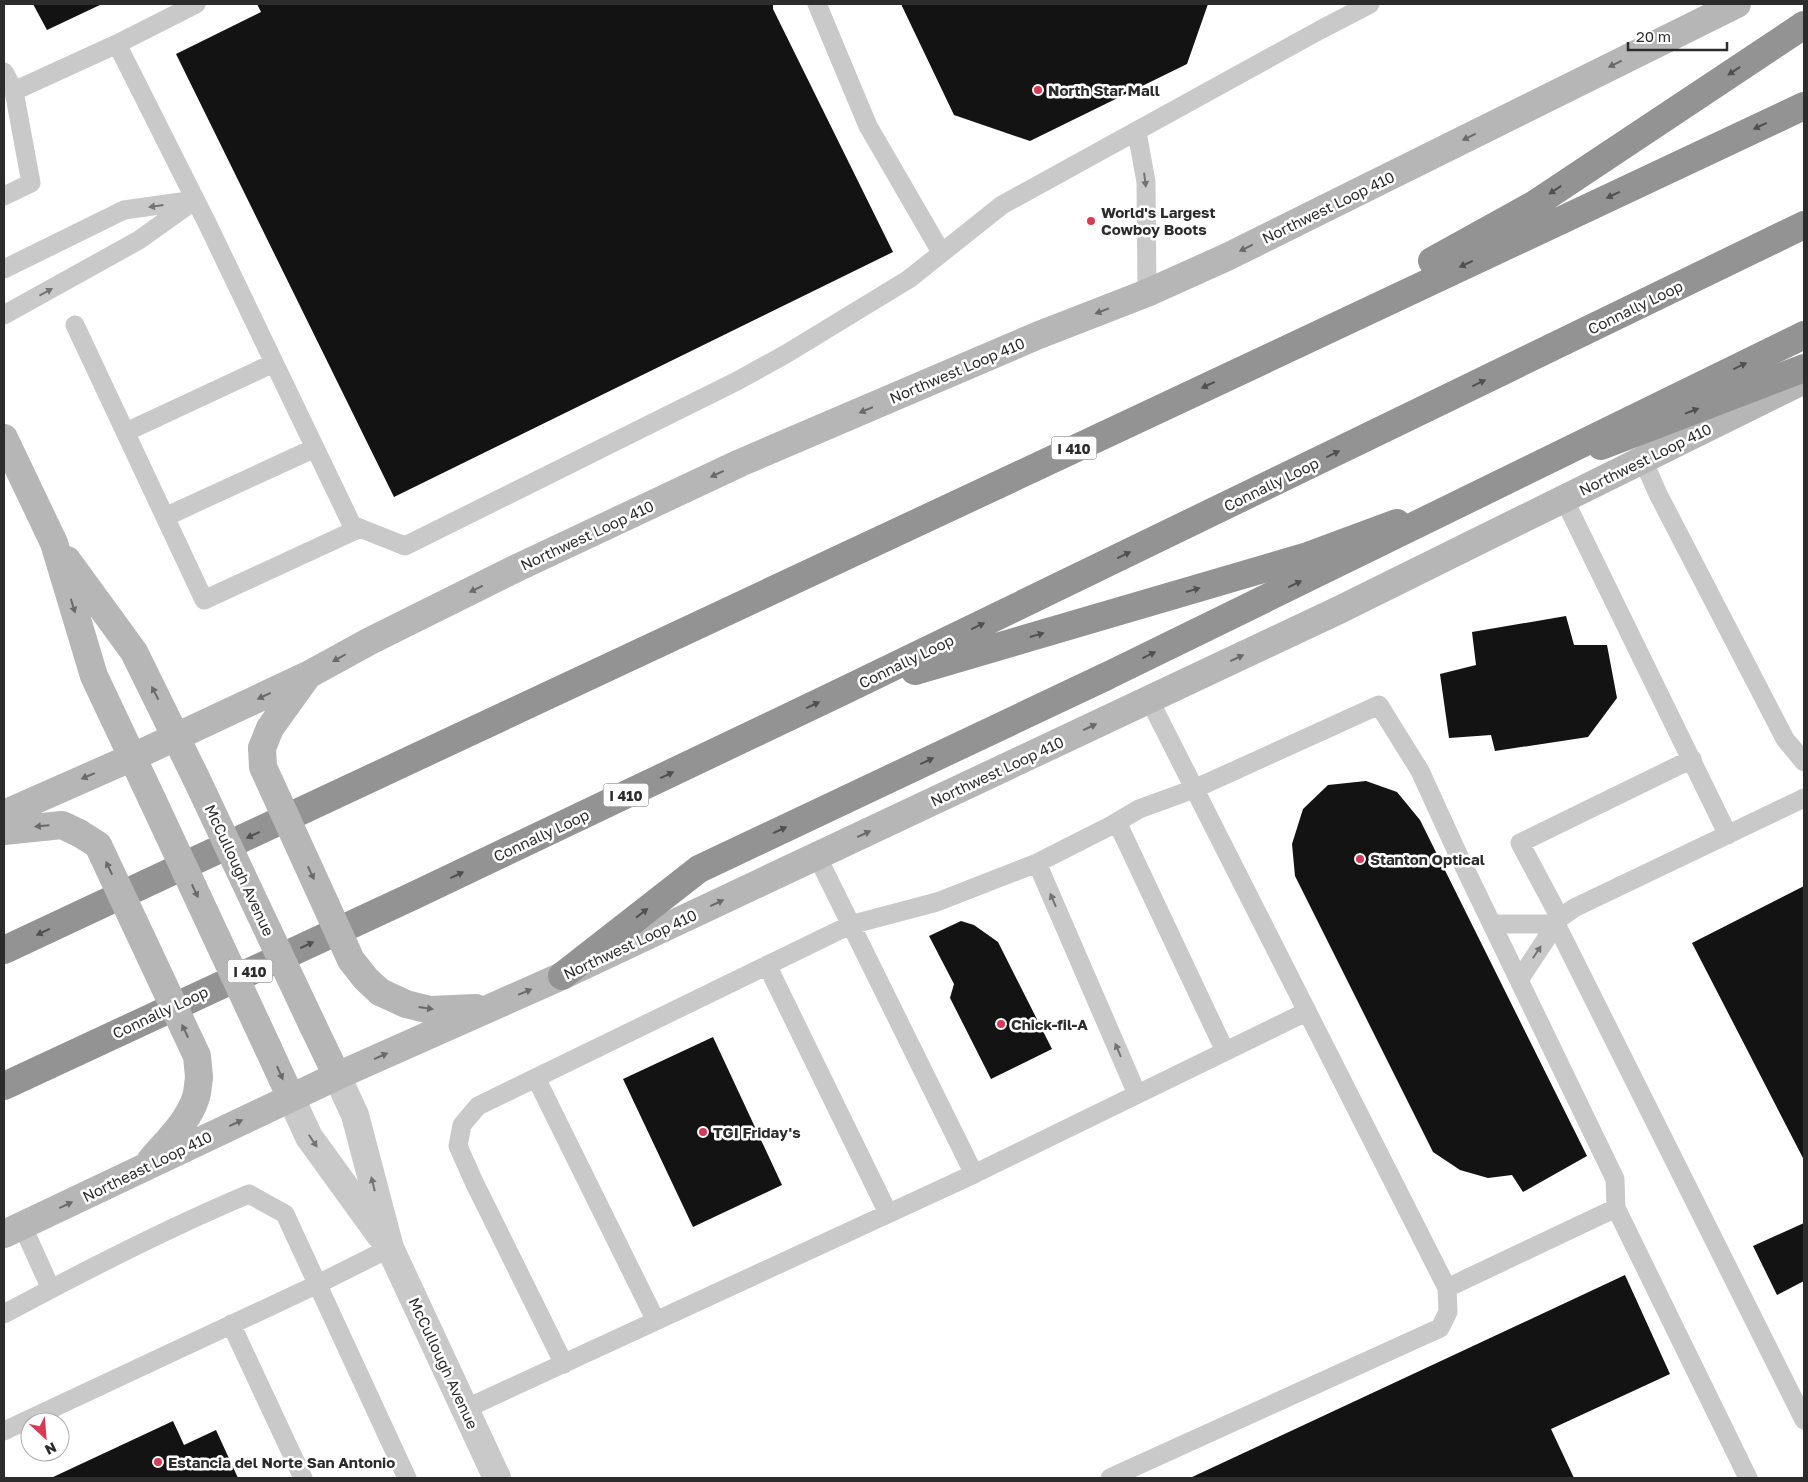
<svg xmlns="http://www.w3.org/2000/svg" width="1808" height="1482" viewBox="0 0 1808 1482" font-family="'Golos Text',sans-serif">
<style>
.building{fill:#131313}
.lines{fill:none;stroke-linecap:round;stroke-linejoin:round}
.lane{stroke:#c9c9c9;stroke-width:19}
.street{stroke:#c9c9c9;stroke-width:28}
.secondary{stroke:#b6b6b6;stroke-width:28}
.highway{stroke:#939393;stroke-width:28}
.secondary-bridge{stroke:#b6b6b6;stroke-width:28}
.highway-bridge{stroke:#939393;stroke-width:28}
.oneway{fill:#6a6a6a}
.oneway2{fill:#505050}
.oneway3{fill:#737373}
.poi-dot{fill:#d63b53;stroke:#fff;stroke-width:2}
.labels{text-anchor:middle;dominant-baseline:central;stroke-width:5;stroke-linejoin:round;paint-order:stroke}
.shield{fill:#fff;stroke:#6b6b6b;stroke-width:1}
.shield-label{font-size:14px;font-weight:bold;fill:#2c2c2c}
.poi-label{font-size:15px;font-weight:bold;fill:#2c2c2c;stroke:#fff;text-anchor:start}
.street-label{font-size:15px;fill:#2c2c2c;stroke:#fff}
</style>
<rect width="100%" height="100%" fill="#fff"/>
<!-- building -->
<path class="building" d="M33,4H102L47,30Z
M257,4H773V9L893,252L394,497L176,54L261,12Z
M901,4H1208L1187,64L1030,141L954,115Z
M1566,616L1574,645H1607L1617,698L1588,737L1495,751L1491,735L1449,738L1440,674L1476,665L1472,632Z
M1366,781L1397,792L1420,820L1587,1156L1523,1192L1512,1175L1488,1178L1460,1170L1433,1152L1295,876L1292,844L1303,809L1328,785Z
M1804,886V1160L1692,943Z
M961,921L974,925L998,942L1052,1049L991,1079L950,998L954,984L929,936Z
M713,1037L782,1185L693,1227L623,1079Z
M1804,1223V1281L1777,1295L1753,1246Z
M1625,1275L1670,1374L1551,1429L1574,1478H1190Z
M173,1421L184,1445L216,1430L238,1478H51Z"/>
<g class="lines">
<!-- lane -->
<path class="lane" d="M196,4L117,44L207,223L352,525L405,546L737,381L786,354L909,279L1002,205L1320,30L1370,4
M817,4L868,126L941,252
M4,72L14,91L117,44
M1137,132L1146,182L1147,293
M4,196L31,183L14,91
M4,269L124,210L195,200L139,240L4,315
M75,325L204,600L360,528
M126,432L274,363
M1643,460L1658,494L1785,739L1804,762
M1564,499L1728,835
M165,517L315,448
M1804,798L1574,908L1560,918L1556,924L1804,1420
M1117,822L1225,1051
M817,856L974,1174L1306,1012
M1037,863L1137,1094
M1560,918L1520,843L1692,759
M1492,924H1556
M767,965L888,1213
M1519,980L1556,924
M536,1078L656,1321
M22,1225L51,1289
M1447,1288L1616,1208L1748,1478
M4,1314C84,1271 165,1229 249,1194L285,1214L407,1478
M231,1324L303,1478
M564,1364L474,1182L458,1146L462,1125L478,1106L850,925L937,902L1037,863L1112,825L1139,809L1194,789L1379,705L1420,771L1457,852L1615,1179L1616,1208
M465,1409L974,1174
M4,1431L318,1284L390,1248
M1110,1478L1440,1328L1448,1312L1447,1288L1149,699"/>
<!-- street -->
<path class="street" d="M337,1076L355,1115L390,1248L497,1478
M291,1098L309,1137L380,1235"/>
<!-- secondary -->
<path class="secondary" d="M4,438L54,543L94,676L152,799
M67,560L134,652L196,778
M262,748L270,728L306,678
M4,814L133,757L308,675L370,641L519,567L740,463L1039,335L1147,293L1227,257L1737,4
M4,831L62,825L79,833
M380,992L406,1004L430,1010L476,1008
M313,1026L337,1076
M268,1048L291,1098
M151,1160C166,1142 189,1121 196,1097C198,1090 198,1084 199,1077
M4,1234L337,1076L562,976L1339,610L1804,380"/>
<!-- highway -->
<path class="highway" d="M1432,261L1535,204L1804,25
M1601,446L1804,368
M915,671L1308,556L1397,523
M4,950C605,672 1204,387 1804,106
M562,976L699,869L1105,677
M4,1086L413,896L839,693L1804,225"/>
<!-- secondary-bridge -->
<path class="secondary-bridge" d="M262,748L263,767L351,960L366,979L380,992
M196,778L313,1026
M152,799L268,1048
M79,833L98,845L197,1056L199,1077"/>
<!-- highway-bridge -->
<path class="highway-bridge" d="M1105,677L1804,335"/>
</g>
<!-- one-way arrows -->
<defs><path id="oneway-solid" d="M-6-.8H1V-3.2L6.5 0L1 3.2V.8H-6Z" transform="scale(1.25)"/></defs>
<g class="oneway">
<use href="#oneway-solid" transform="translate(1615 64) rotate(154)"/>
<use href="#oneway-solid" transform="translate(1469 137) rotate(154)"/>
<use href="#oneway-solid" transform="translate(1246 248) rotate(154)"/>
<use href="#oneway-solid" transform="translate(1102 311) rotate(159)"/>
<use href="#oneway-solid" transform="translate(866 410) rotate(157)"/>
<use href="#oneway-solid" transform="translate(717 474) rotate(155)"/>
<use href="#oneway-solid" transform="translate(476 589) rotate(154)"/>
<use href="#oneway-solid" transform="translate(73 606) rotate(73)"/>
<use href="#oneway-solid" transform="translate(339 658) rotate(151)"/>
<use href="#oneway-solid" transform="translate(1237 658) rotate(-25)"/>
<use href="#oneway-solid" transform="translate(155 693) rotate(-117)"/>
<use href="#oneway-solid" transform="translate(264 696) rotate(155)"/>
<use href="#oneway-solid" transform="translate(1090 727) rotate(-25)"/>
<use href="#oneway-solid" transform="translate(88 776) rotate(157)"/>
<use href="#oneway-solid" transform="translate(42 826) rotate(175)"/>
<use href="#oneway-solid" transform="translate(864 834) rotate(-25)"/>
<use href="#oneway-solid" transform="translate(109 868) rotate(-115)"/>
<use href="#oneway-solid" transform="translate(311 873) rotate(65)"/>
<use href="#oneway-solid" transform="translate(195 891) rotate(65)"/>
<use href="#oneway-solid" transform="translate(717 903) rotate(-25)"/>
<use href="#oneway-solid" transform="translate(525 992) rotate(-23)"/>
<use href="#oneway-solid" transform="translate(426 1008) rotate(8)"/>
<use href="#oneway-solid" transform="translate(185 1031) rotate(-115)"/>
<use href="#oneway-solid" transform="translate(381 1056) rotate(-24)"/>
<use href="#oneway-solid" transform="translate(280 1073) rotate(66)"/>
<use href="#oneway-solid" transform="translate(236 1123) rotate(-25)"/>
<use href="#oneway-solid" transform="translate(66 1205) rotate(-25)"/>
</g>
<g class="oneway2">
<use href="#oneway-solid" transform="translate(1734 71) rotate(146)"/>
<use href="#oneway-solid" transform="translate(1760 126) rotate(155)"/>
<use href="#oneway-solid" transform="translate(1555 190) rotate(146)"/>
<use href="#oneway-solid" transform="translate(1613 195) rotate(155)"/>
<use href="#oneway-solid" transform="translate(1466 264) rotate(155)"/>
<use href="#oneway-solid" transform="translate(1740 366) rotate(-26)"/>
<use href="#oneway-solid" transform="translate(1479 383) rotate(-26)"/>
<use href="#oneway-solid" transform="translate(1208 385) rotate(155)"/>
<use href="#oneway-solid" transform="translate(1692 411) rotate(-21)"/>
<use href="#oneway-solid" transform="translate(1333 454) rotate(-26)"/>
<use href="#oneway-solid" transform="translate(1124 555) rotate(-26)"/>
<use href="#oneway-solid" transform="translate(1295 584) rotate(-26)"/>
<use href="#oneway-solid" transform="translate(1193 590) rotate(-16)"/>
<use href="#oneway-solid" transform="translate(978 626) rotate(-26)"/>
<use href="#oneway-solid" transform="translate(1037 635) rotate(-16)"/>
<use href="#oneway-solid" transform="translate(1149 655) rotate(-26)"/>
<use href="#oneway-solid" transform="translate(813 705) rotate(-25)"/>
<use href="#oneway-solid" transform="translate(927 761) rotate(-25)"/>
<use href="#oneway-solid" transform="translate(667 775) rotate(-25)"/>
<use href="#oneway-solid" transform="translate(780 830) rotate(-25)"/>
<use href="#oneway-solid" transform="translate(253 835) rotate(155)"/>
<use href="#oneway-solid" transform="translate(457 875) rotate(-25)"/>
<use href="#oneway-solid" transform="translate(642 913) rotate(-38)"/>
<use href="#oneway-solid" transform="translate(43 932) rotate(155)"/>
<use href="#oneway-solid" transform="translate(307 945) rotate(-25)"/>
</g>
<g class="oneway3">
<use href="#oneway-solid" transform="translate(1145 180) rotate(83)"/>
<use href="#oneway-solid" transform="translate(156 206) rotate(172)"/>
<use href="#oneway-solid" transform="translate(46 292) rotate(-29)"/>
<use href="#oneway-solid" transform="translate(1053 900) rotate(-113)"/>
<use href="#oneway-solid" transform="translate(1537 952) rotate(-56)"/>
<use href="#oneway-solid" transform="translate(1118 1050) rotate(-113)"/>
<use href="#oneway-solid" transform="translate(313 1141) rotate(56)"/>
<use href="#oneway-solid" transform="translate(373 1184) rotate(-104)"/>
</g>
<!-- markers -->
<g class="poi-dot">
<circle cx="1038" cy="90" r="5"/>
<circle cx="1091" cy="221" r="5"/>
<circle cx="1360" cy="859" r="5"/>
<circle cx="1001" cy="1024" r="5"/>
<circle cx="703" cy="1132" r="5"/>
<circle cx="158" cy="1462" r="5"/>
</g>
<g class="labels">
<!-- shield labels -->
<g class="shield">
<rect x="1051.5" y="436.5" width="45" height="23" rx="4"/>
<rect x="603.5" y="783.5" width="45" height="23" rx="4"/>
<rect x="227.5" y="959.5" width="45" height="23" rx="4"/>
</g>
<g class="shield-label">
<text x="1074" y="448">I 410</text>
<text x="626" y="795">I 410</text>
<text x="250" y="971">I 410</text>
</g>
<!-- poi labels -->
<g class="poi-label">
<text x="1048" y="90">North Star Mall</text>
<text x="1101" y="212">World's Largest<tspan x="1101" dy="17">Cowboy Boots</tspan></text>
<text x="1370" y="859">Stanton Optical</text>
<text x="1011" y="1024">Chick-fil-A</text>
<text x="713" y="1132">TGI Friday's</text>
<text x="168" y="1462">Estancia del Norte San Antonio</text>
</g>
<!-- street labels -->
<g class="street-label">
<text transform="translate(1328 207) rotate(-26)">Northwest Loop 410</text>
<text transform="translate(1635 307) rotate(-26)">Connally Loop</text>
<text transform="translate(957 370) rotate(-23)">Northwest Loop 410</text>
<text transform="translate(1645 459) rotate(-26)">Northwest Loop 410</text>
<text transform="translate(1271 484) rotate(-26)">Connally Loop</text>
<text transform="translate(587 535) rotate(-25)">Northwest Loop 410</text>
<text transform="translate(906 661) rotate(-26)">Connally Loop</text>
<text transform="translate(997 771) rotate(-25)">Northwest Loop 410</text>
<text transform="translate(541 835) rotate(-25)">Connally Loop</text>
<text transform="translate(240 870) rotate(65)">McCullough Avenue</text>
<text transform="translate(630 944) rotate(-25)">Northwest Loop 410</text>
<text transform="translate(160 1012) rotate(-25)">Connally Loop</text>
<text transform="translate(147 1166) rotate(-26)">Northeast Loop 410</text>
<text transform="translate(444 1363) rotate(65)">McCullough Avenue</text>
</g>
</g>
<!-- border -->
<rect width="1808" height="1482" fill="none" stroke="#2c2c2c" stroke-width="10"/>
<!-- north arrow -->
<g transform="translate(45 1437) rotate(154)"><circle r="24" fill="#ffffff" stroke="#ababab"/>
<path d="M0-4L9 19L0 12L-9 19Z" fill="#d63b53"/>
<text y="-8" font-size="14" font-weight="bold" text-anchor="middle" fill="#2c2c2c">N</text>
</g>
<!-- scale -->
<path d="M1628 42v8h99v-8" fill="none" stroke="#2c2c2c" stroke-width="2.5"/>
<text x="1636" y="42" font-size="15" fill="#2c2c2c" stroke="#ffffff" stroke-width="4" paint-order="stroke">20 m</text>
</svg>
